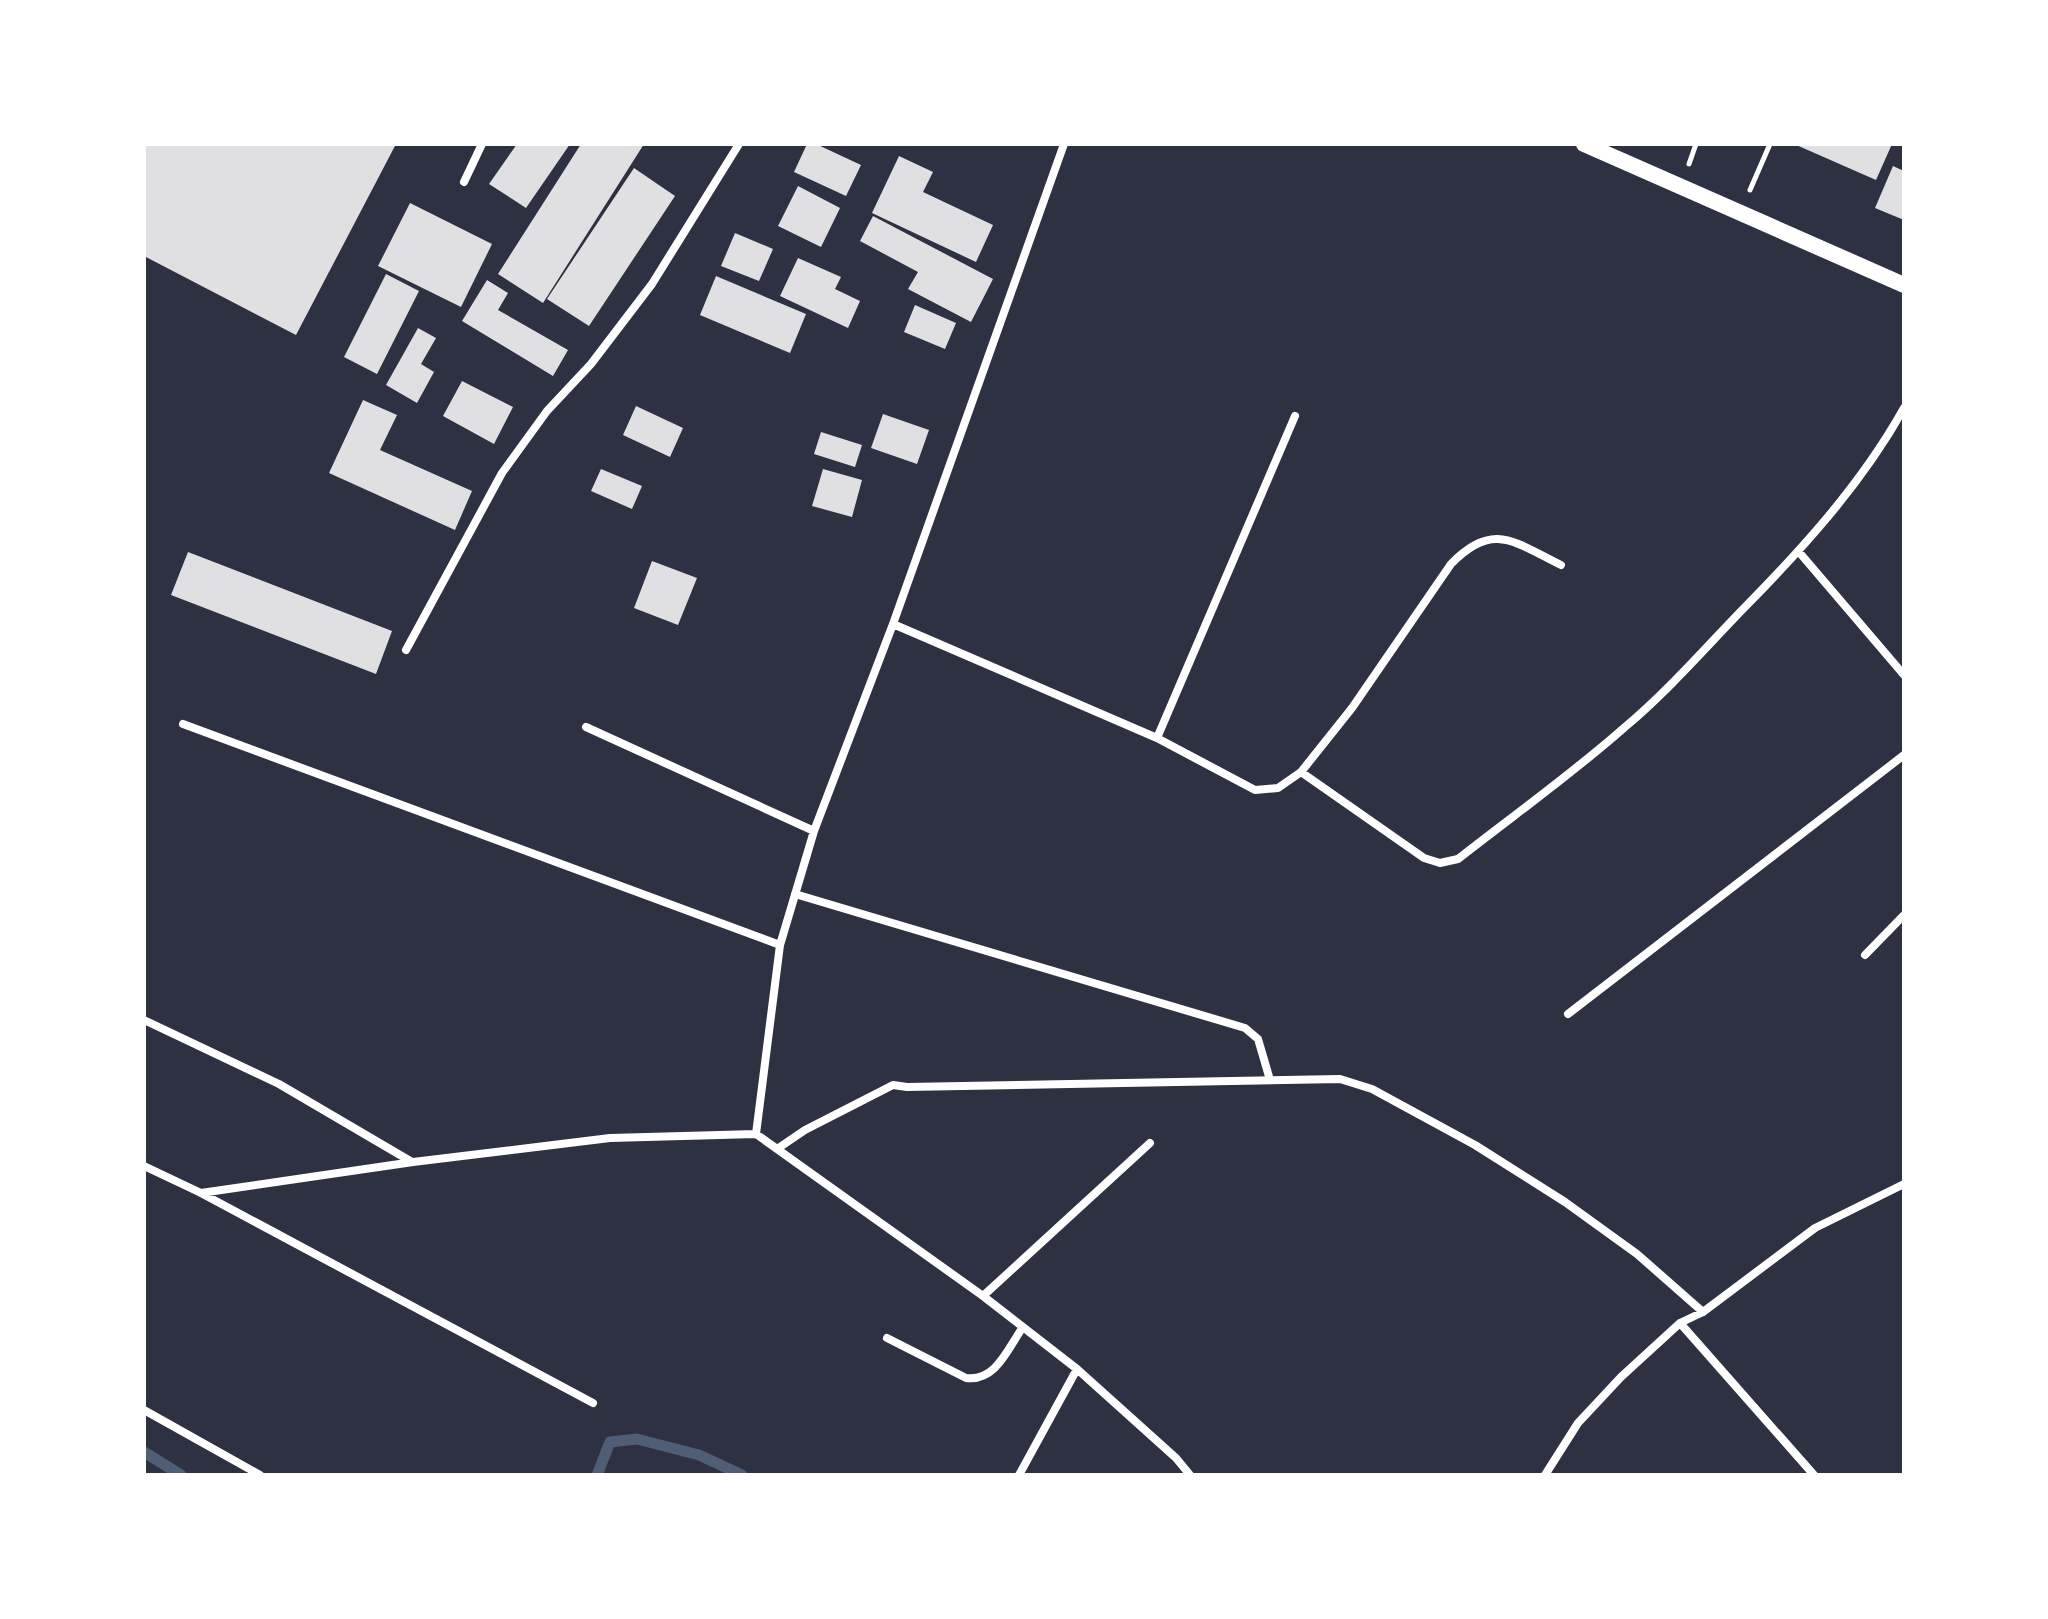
<svg xmlns="http://www.w3.org/2000/svg" width="2048" height="1619" viewBox="0 0 2048 1619" font-family="Commissioner,sans-serif">
<style>
.lines{fill:none;stroke-linecap:round;stroke-linejoin:round}
.stream{stroke:#4f5d75;stroke-width:11}
.building{fill:#e0e0e3}
.path{stroke:#fff;stroke-width:5}
.minor{stroke:#fff;stroke-width:8}
.secondary{stroke:#fff;stroke-width:16}
</style>
<rect width="100%" height="100%" fill="#2d3142"/>
<g class="lines">
<!-- stream -->
<path class="stream" d="M144,1452L181,1475
M597,1475L610,1442L637,1439L699,1455L742,1475"/>
</g>
<!-- building -->
<path class="building" d="M144,144H396L296,335L144,256Z
M517,144H570L526,208L489,184Z
M581,144H644L543,303L498,274Z
M807,144H816L861,165L846,196L794,172Z
M1794,144H1892L1876,180Z
M899,156L933,172L923,192L993,225L976,262L872,213Z
M1893,166L1904,171V220L1875,208Z
M634,168L675,196L589,326L547,299Z
M798,186L840,208L821,247L778,226Z
M410,203L492,244L461,307L378,266Z
M873,216L993,279L971,322L908,289L918,272L860,241Z
M735,233L773,249L759,281L721,266Z
M798,258L841,277L835,289L860,301L848,328L780,296Z
M386,274L419,291L377,374L344,357Z
M716,276L806,314L790,353L700,315Z
M487,280L508,293L498,310L568,350L553,376L462,321Z
M915,305L956,323L945,349L904,332Z
M418,328L436,338L421,364L434,372L417,403L386,385Z
M462,381L513,407L494,444L443,416Z
M363,400L397,415L380,450L472,491L455,530L329,473Z
M636,406L683,428L670,457L623,435Z
M883,414L929,430L917,464L871,448Z
M821,432L862,445L855,467L814,454Z
M601,469L642,486L632,509L591,491Z
M823,469L862,480L852,517L812,506Z
M188,552L392,631L376,674L171,595Z
M652,561L697,578L678,625L634,608Z"/>
<g class="lines">
<!-- path -->
<path class="path" d="M1689,164L1696,144
M1750,190L1770,144"/>
<!-- minor -->
<path class="minor" d="M464,182L482,144
M1799,552L1904,675
M893,624L1157,738L1255,790L1278,788L1301,772L1352,708L1451,564C1493,521 1514,542 1561,565
M406,650L502,473L547,411L591,364L652,284L739,144
M183,724L780,945
M586,727L814,831
M1157,738L1295,416
M1301,772L1424,858L1440,863L1458,859C1514,815 1572,774 1625,727C1668,691 1706,647 1745,607C1805,546 1862,483 1904,408
M795,894L1245,1028L1258,1039L1270,1080
M1865,955L1904,915
M1568,1014L1904,755
M144,1020L279,1084L412,1162
M756,1134L780,945L814,831L893,624L1064,144
M777,1149L805,1130L893,1085L907,1087L1340,1079L1372,1089L1475,1145L1565,1202L1637,1254L1703,1312
M144,1166L201,1193L593,1403
M201,1193L413,1162L610,1138L756,1134L983,1296L1077,1369L1176,1458L1190,1475
M983,1296L1150,1143
M1680,1323L1814,1475
M887,1338L966,1378C996,1382 1008,1348 1023,1327
M144,1410L260,1475
M1019,1475L1077,1369
M1545,1475L1578,1423L1621,1377L1680,1323L1703,1312L1815,1228L1904,1184"/>
<!-- secondary -->
<path class="secondary" d="M1584,144L1904,285"/>
</g>
<!-- border -->
<rect width="2048" height="1619" fill="none" stroke="#ffffff" stroke-width="292"/>
</svg>
